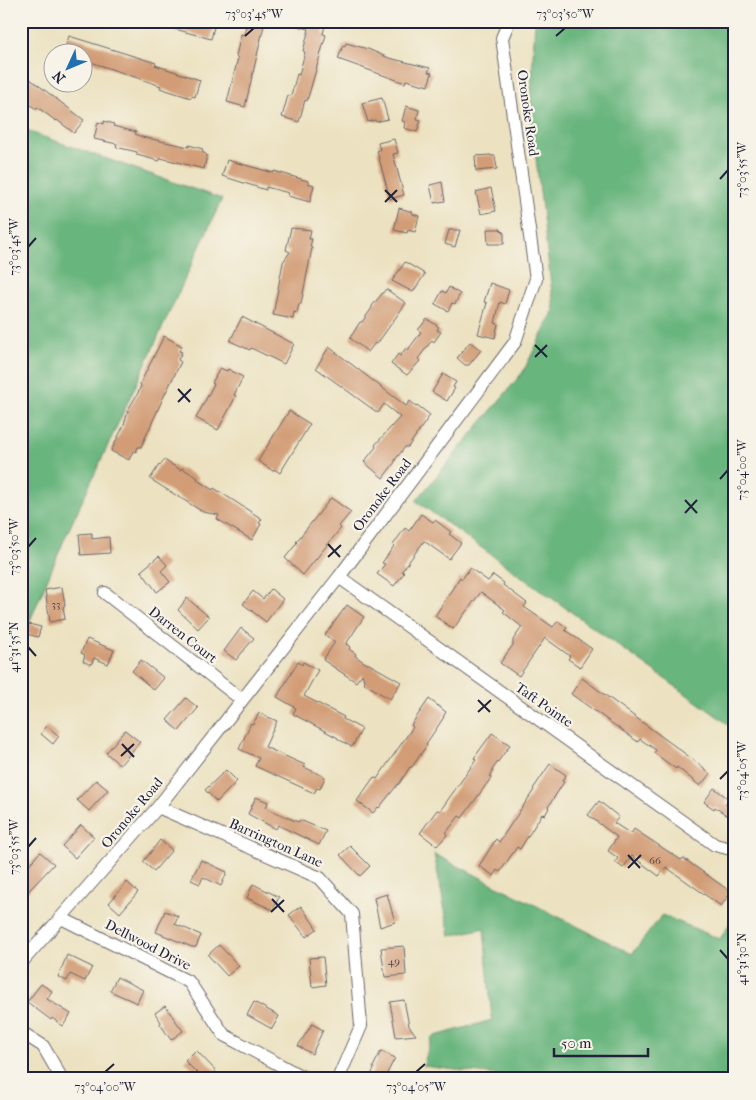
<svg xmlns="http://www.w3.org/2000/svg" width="756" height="1100" viewBox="0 0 756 1100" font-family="'IM FELL French Canon',serif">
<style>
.forest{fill:#69b57e;stroke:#466c5c}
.building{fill:#d29c76}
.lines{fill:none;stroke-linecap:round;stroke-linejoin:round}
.minor-casing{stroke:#69656a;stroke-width:14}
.minor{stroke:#fff;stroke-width:12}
.ticks{fill:none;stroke:#22223b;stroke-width:2}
.labels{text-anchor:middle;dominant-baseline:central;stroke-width:4.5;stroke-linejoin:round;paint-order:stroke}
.number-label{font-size:11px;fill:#4e404a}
.street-label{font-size:14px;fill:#22223b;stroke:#f7f3e8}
.neatline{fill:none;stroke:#22223b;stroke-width:2}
.ticks-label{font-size:12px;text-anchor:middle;fill:#22223b}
</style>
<rect width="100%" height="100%" fill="#f7f3e8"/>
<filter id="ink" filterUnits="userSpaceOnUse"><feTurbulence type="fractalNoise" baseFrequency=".02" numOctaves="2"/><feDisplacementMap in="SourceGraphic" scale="10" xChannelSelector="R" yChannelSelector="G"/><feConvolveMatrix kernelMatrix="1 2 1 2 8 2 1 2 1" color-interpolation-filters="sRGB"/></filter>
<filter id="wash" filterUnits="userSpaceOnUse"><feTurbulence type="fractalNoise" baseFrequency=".0096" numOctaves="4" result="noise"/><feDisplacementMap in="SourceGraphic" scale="20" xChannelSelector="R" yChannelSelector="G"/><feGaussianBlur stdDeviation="1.12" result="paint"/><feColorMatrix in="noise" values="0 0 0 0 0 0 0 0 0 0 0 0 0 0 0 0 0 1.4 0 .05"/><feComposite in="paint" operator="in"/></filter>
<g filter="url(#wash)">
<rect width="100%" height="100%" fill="#ece2c1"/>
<!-- forest -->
<path class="forest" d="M535,21H735V729L416,501L523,372L554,310L530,108Z
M21,129L222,199L65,538L21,642Z
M434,854L632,954L662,915L720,939L735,915V1079H506L504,1076L423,1066L432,1037L492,1020L484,928L450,936Z"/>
<g id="blocks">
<!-- building -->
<path class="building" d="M158,21H209L215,23L211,39L157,24Z
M247,21H265L245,107L227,102L238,58L236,56L241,34L244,35Z
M291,21H326L323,34L326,35L307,101L305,100L299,122L282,117L288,95L291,96L297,74L299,75L305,52L303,51L309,29L290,24Z
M69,36L156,63L155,65L200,80L195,97L192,96L191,98L169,91L160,88L161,86L82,59V52H64Z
M346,43L368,49L389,58L430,68L428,72L432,73L428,86L406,80L405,83L338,59L343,45L345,46Z
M21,72L84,120L74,133L57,120L56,121L37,107L36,109L21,97Z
M382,98L388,119L376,122L375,120L368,122L362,103Z
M406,106L419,110L417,119L421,120L417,132L404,128L405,122L402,121Z
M104,121L114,124L113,126L136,132L135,134L142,137L189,147V145L203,149L202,152L207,155L204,169L161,158L159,161L137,155V152L116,147L117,144L94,139L98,122L104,124Z
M394,139L398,153L393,154L404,195L390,199L377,151L380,150L378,143Z
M491,155V156H495L497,169L476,171L475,156Z
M227,160L274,173V171L308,181V183L314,185L310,202L288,196L289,193L266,187V190L222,176Z
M442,182L445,201L434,203L430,185Z
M491,188L496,211L481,214L476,192Z
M399,208L413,212V214L419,216L415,232L408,230L407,233L394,230Z
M291,228L311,230L309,239H312L310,247L312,248L301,304H299L297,313L294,312L293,319L273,315L283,262L290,252L286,250Z
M487,229H500L504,233V244H488Z
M449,230H460L455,247L445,244Z
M405,262L425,274L413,292L392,281Z
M490,283L509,290L505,304L500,302L495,323L498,324L495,338L478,334L487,303L484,302Z
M449,287L460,294L455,304L452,303L448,311L435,304L442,291L446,293Z
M386,289L406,303L377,344L375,343L368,352L350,338L360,322H362L372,308V306Z
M242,317L294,344L284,364L251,348L250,350L230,341Z
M427,319L439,327L437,330L441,332L434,342L432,340L418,359L420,361L407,375L391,364L398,354L400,356L406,348L408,350L421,332L418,330Z
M164,336L182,346L179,351L182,352L178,360L181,362L164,396L141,447H138L136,452L133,451L129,460L111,451L123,427L129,408L138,393L141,386L140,384Z
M470,342L481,350L469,365H465L457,358Z
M329,347L406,406L410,401L416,406L417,405L430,415L408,447H405L395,460V462L383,478L364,462L376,447L375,445L400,417L384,404L378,413L316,368Z
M220,368L227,371L228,369L243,377L234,395L236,396L218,430L196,418L214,384L212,383Z
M443,374L456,382L453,387L455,388L447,401L432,392Z
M289,411L310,424L280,473L274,469L273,471L258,461Z
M164,460L181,470L182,468L198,478L197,480L213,490L214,488L262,519L259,523L261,524L252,540L217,519L219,515L203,512L150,479L159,465L160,466Z
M331,498L351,512L339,526L341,528L303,575L285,558L297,543L296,542Z
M421,514L433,522L435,520L451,532L449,534L461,543L449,559L424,541L402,571L404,573L394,586L377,574L385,564L382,563L394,546L393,545L405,528L409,531Z
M92,533V539L109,537L110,553L81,555L79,534Z
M159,556L167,565L161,571L170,582L157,592L141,571Z
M470,568L488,581L493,575L504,583L503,585L527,603L524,607L553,627L558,621L567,628L565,630L592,649L580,667L568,659L570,656L545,638L519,676L500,663L513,645V640L522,627L503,612L505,610L481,592L453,629L435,616L460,577L462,579Z
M62,587L65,605L63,607L65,619L50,622L45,590Z
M271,589L283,599L266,622L243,604L253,591L263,599Z
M187,598L209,617L198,629L178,610Z
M347,605L364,617L346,644L350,647L349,649L356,654L355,656L367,664H369L401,682L390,699L365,684L362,674L356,682L323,660L335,642L325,635Z
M29,624L41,627L38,637L26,634Z
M241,628L254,638L236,660L224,651Z
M87,639L114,650L108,664L94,658L91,665L83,661L85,655L81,653Z
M141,660L164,678L154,690L132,671Z
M298,662L302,665L303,662L318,670L304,696L344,717L343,719L362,729L352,747L338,739V738L293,714L296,708L277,697Z
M582,678L691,758L710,774L700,786L677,767L676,769L654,753L656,750L640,739L638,742L571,694Z
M186,698L198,708L179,731L167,720Z
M429,699L446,712L443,717H444L426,744L427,745L412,767H410L399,784H398L379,808L378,807L373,813L357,801L374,777L377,779L413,727L411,725Z
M259,713L277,721L265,747L305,765L304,767L325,777L320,789L317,788L314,793L255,766L259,758L239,749L251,723L253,724Z
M47,726L59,736L53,744L41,734Z
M125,730L140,742L120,765L106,753Z
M492,733L510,745L492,770L493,771L490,776L491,778L462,818L459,816L446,833L447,835L437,846L420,833L437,810L440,811L476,760L474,758Z
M550,764L566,775L562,781L564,782L548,807L549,808L545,815L542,814L520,849L517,847L500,872L497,870L494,876L479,866L496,839L499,842L534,790L533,789Z
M226,770L237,781L217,802L205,790Z
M96,780L108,790L89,811L77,800Z
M714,788L729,799L725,804L735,809V821L715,807L714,809L704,802Z
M256,797L268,802L266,808L298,822L300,820L326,831L319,845L278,825L276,829L248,814Z
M599,801L619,817L614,823L631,834L634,829L681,860L683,858L731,892L721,906L666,867L659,876L632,856L623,868L615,862L618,858L608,851L617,837L588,815Z
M81,825L94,837L75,858L62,846Z
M160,840L172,850L154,871L143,862Z
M350,846L370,866L360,876L340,855Z
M40,852L54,864L21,899V874Z
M201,860L227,872L221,886L203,877L200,884L191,880Z
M127,882L138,892L120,913L109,903Z
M253,884L279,897L273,910L247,898Z
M387,894L395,922L380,927L374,898Z
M301,906L317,929L306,937L289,915Z
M165,911L178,916L175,924L201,935L196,947H192L156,932Z
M219,945L239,966L227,976L208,955Z
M404,946L406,975L385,977L381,948Z
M67,955L92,967L85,981L70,974L67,981L58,977Z
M323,957L326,985L312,987L309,958Z
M117,977L143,990L137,1003L110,991Z
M41,984L52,991L47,999L71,1014L63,1026L52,1018L51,1020L27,1002Z
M404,1000L409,1026L416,1035L396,1037L390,1002Z
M254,1002L279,1016L272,1029L247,1015Z
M165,1006L183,1031L171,1040L160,1024L161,1022L155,1013Z
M312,1024L323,1030L312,1054L298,1046Z
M196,1050L216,1071L208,1079H203L185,1061Z
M381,1051L395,1058L384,1079H369L374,1069L373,1067Z"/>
</g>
</g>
<g filter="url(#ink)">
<use href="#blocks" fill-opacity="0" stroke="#69656a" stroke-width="1"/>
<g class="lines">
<defs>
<path id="minor" d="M339,577L715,845L735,850
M105,593L242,700
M158,807L320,878L352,914L361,1026L338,1079
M61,918L189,982L224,1035L306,1079
M21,963L158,807L339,577L515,342L536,279L502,38L509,21
M21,1032L43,1046L62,1079"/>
</defs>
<!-- minor casing -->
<use href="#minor" class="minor-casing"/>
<!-- minor -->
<use href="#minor" class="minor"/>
</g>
</g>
<!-- ticks -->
<path class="ticks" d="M245,36L254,28M556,36L565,28M720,179L728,170M385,190L397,202M385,202L397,190M28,247L36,238M535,345L547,357M535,357L547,345M178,389L190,402M178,402L191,389M720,479L728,470M685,500L697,513M685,513L697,500M328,544L340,557M28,547L36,538M328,557L341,545M28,647L36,656M478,700L490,712M478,712L491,700M122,744L134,757M121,756L134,744M720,779L728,771M28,847L36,838M628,855L640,868M628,868L641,855M272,899L284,912M271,912L284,900M720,950L728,959M105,1072L114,1064M416,1072L425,1064"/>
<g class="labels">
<!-- number labels -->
<g class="number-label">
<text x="56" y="604">33</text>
<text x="655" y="860">66</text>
<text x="394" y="961">49</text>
</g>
<!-- street labels -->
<g class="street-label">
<text transform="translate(528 113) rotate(82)">Oronoke Road</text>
<text transform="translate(382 495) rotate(-53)">Oronoke Road</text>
<text transform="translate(183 635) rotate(38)">Darren Court</text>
<text transform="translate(544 705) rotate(35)">Taft Pointe</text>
<text transform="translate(132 813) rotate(-50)">Oronoke Road</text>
<text transform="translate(276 843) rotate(24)">Barrington Lane</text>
<text transform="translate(148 945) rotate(27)">Dellwood Drive</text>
</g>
</g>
<!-- margin -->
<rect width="756" height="1100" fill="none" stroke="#f7f3e8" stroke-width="55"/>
<!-- north arrow -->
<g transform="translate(68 68) rotate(226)"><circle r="24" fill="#f7f3e8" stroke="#a29fa3"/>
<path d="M0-4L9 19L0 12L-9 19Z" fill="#1f6fb2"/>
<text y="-8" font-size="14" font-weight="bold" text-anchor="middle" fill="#22223b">N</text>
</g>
<!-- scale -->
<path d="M554 1048v8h94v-8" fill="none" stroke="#22223b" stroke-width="2.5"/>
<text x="561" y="1048" font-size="15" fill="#22223b" stroke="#f7f3e8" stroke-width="4" paint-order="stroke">50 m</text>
<rect x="28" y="28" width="700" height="1044" class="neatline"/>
<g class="ticks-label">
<text x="254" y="18">73°03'45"W</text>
<text x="565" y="18">73°03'50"W</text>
<text transform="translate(742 170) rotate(-90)" y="4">73°03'55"W</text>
<text transform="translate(14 247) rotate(-90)" y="4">73°03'45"W</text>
<text transform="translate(742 470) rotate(-90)" y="4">73°04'00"W</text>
<text transform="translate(14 547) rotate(-90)" y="4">73°03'50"W</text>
<text transform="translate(14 647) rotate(-90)" y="4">41°31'35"N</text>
<text transform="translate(742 771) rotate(-90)" y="4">73°04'05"W</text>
<text transform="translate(14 847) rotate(-90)" y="4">73°03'55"W</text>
<text transform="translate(742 959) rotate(-90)" y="4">41°31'30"N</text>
<text x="105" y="1091">73°04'00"W</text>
<text x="416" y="1091">73°04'05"W</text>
</g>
</svg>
